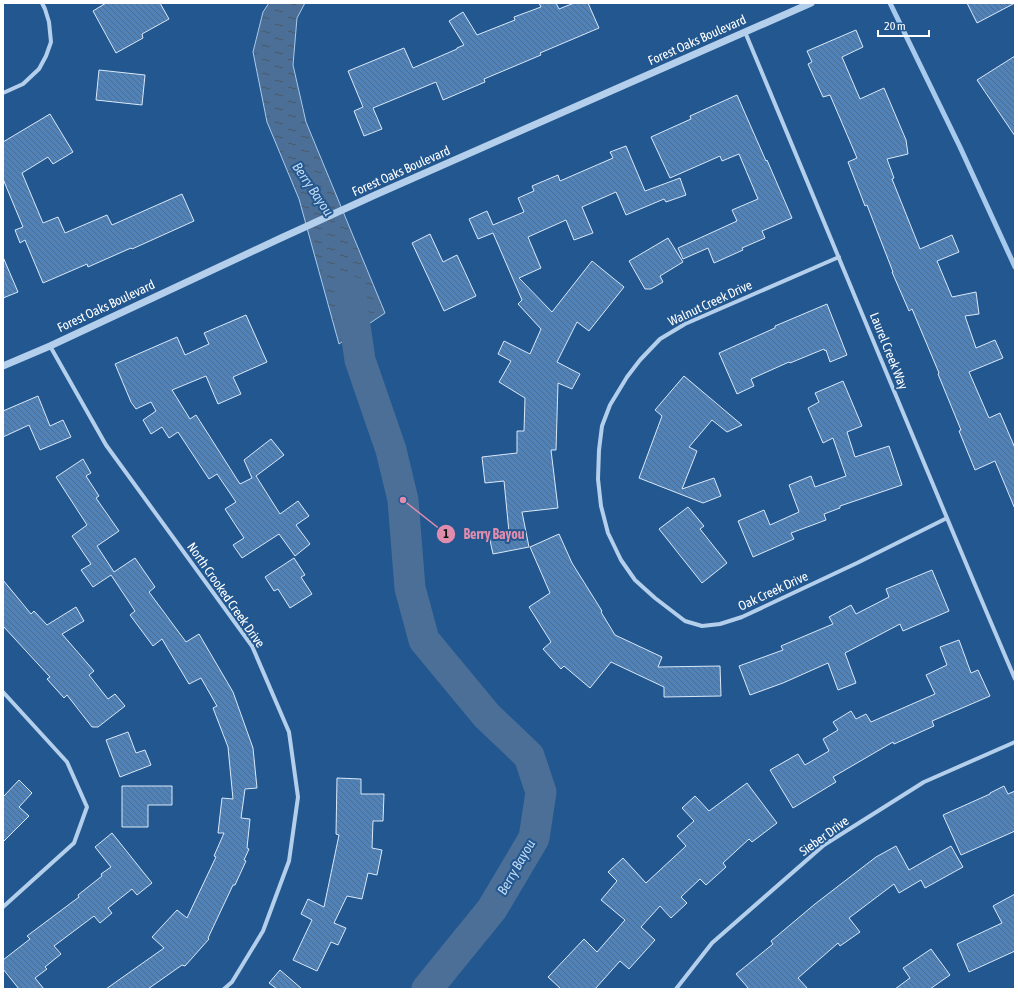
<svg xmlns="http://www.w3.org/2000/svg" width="1018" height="992" viewBox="0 0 1018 992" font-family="'Asap Condensed',sans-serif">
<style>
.water{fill:url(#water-ripples);stroke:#a8caed}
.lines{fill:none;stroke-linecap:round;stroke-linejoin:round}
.stream{stroke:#a8caed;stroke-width:5}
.river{stroke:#4b6f97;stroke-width:31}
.building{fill:url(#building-back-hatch);stroke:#d9e8f9}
.minor{stroke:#b4cfec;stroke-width:4}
.tertiary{stroke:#b4cfec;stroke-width:7}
.labels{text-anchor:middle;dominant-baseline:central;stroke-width:4;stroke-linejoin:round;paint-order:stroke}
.street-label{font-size:13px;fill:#fff;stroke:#23578f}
.water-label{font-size:14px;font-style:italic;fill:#c0d9f3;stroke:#23578f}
.leader{fill:none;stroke:#e08cad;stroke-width:1.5}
.callout-dot{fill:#e08cad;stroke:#23578f;stroke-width:1.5}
.mark-label{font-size:12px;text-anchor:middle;font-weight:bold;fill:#111}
.callout-label{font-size:14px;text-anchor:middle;font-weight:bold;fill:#e08cad;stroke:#23578f;stroke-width:4;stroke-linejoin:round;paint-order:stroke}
</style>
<defs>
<pattern id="water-ripples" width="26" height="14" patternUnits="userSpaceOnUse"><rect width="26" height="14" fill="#4b6f97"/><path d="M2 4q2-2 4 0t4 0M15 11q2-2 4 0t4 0" fill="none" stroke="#4c5866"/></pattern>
<pattern id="building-back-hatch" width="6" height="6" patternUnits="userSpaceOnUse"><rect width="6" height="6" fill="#5082b8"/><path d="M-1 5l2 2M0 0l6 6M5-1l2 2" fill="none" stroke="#4e6c8d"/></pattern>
</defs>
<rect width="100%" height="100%" fill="#23578f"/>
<!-- water -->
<path class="water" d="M269,3H305L297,18L293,65L306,122L385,313L339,344L299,199L267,122L253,52L263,12Z"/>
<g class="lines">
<!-- stream -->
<path class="stream" d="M890,3L960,147L1015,267"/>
<!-- river -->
<path class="river" d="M350,291L360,360L391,450L403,500L410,588L424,640L487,716L529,756L541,792L534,838L492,909L427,989"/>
</g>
<!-- building -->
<path class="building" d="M106,3H160L169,19L142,34L143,38L116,53L93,11Z
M539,3H556L559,9L574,3H588L599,28L540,53L541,55L484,79L485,82L443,100L436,82L373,108L382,129L364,136L354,111L363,107L348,71L404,48L413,68L457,49V48L464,45L449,21L463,12L477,35L515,20L514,17L541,7Z
M967,3H1015L977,23Z
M856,30L863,47L842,57L860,99L884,88L906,140L908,154L887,159L894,178L892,179L920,249L952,235L959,252L937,261L952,297L976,292L979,314L965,316L976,348L995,340L1003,358L969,372L989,418L1000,413L1015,448V509L995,461L975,470L959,431L961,430L938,374L939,373L912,309L909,311L892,272H893L867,205L865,206L848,162L857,158L830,95L823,97L808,64L812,62L807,51Z
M1015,56V136L977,80Z
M99,70L145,75L142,105L96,100Z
M737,95L766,161L767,160L792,218L762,231L765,238L742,248L743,250L714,263L708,248L683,259L678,248L737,221L732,210L758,199L739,154L722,161L720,156L670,178L651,137L691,119L690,116Z
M50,114L73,152L53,164L48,157L22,173L43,223L58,217L65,233L107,215L112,225L182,194L194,221L132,249L131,248L88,267L87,264L43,283L25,240L20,243L15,230L23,227L3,179V142Z
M626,146L645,191L680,178L686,195L666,202L664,199L626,215L616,192L582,207L593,233L574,240L566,220L528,237L541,268L519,278L552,312L592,261L624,287L589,331L577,322L557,362L580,374L572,389L558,383L556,450H551L558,508L522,512L529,547L493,554L489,536L509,532L504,481L485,483L482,457L517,453V431H524L525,398L499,382L511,361L498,354L504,341L530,354L541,329L518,304L522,300L493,233L478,239L469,219L487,211L493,225L524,212L518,198L534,191L532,186L558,175L560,181L613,158L610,152Z
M430,234L443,262L457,255L476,296L444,311L412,243Z
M668,238L683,262L660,276L663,282L651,289H645L629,261Z
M3,257L18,292L3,298Z
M827,304L847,355L830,362L826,350L825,351L824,349L790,363L789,362L751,379L754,386L737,394L719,353L775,328V326Z
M246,315L267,362L233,377L241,394L218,404L206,376L172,390L190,419L196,415L240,484L252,478L244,460L271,439L284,455L256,476L280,514L298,501L309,516L296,525L310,544L295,556L279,534L242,558L233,545L244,538L225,509L236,502L217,474L209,479L178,432L169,438L162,427L151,434L143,420L156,411L151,402L136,409L131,402L115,364L177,337L185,355L209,344L204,333Z
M684,376L742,425L727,432L712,420L689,447L697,451L682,489L714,478L721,496L703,503L639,478L662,416L655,410Z
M843,381L862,426L847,432L855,457L889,446L902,485L840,506V508L824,514L826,520L791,533L794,539L753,557L738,521L764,510L770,525L799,512L789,485L811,476L815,487L846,476L833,438L823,443L808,408L819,402L815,393Z
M38,396L50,426L63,420L71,437L40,450L29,425L3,437V411Z
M83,459L91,473L86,476L99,496L96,498L119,531L97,546L114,572L135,558L155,587L149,592L186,642L199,634L233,692L253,748L257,788L245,789L241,818L250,819L247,848L249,849L244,860L246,861L235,885H233L208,938L209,939L185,966L182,965L148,989H106L164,948L152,937L177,910L187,918L216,857L214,856L224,833H218L222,798L233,799L228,747L213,708L217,706L201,678L189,684L162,639L153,646L130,615L135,611L111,575L93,587L81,570L91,564L72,536L87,525L56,477Z
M688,507L704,526L700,529L727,563L702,583L659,529Z
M559,534L572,563L602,611L601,612L615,635L662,657L658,667L720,666L721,696L664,697V687L611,662L590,688L564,666L561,669L543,649L551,642L529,607L550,593L530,547Z
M294,558L305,575L301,577L312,594L290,608L278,589L274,591L265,577Z
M932,570L949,611L903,631L900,624L845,653L856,683L838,690L828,663L783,683L750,695L739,666L783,650L781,646L833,624L829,617L851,605L856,614L889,597L886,589Z
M3,580L31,614L34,611L47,625L76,607L84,621L62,634L94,671L89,675L108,699L115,694L125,706L98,727H92L67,695L64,698L47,679L50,677L3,626Z
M959,640L971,673L978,670L990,696L932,721L934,726L894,744L893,742L833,777L836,782L793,808L770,770L798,754L805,765L829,751L823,739L838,730L833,722L851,711L856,719L866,714L871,722L935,694L926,675L947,665L940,647Z
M128,732L136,753L145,750L151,765L120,777L106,740Z
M337,778L361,779V794H384L383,821H373L372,848L382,850L377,875L368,873L362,899L347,896L334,923L346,928L338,945L331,942L317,971L293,960L312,920L301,914L308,899L324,907L339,835L336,834Z
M19,780L32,793L19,807L29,816L3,842V797Z
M747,783L777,823L752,842L749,839L723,863L726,867L706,885L700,879L681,897L687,903L671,918L660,906L641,927L655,940L629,969L620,961L595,989H561L548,977L584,939L597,952L625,920L601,900L617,881L608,872L623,858L646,883L686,846L677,836L694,821L682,808L695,796L709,811Z
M122,786H172V805H148V827H122Z
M1004,786L1008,794L1015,791V831L961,855L943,815L990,794V793Z
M112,833L152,883L137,895L132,889L108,908L112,913L100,923L94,916L54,946L61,954L45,967L47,969L35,978L44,989H19L3,969V960L30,939L27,936L79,897L78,895L102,876L101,874L111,867L95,847Z
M896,846L909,870L951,846L963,867L925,888L921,880L899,893L894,884L849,918L860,932L840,946L838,943L798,978L808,989H749L736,974L773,944L771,941L815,904L876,857Z
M1015,894V951L969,972L957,944L1002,923L993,906Z
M931,949L950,975L930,989H895L910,978L903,968Z
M280,970L302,989H277L269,983Z"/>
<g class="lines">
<!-- minor -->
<path class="minor" d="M745,32C835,247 923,464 1015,679
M3,93L23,84L39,69L46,56L51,42L49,22L45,9L42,3
M839,257L685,324L660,339L640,360L627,377L610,405L602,426L599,450L598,479L601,506L608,533L621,560L635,580L655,598L685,621L702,626L720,624L742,617L857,563L947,518
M50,346L106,445L252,646L289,732L298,797L289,861L263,931L232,982L224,989
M3,692L67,762L87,807L74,843L3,907
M676,989L712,943L824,845L924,782L1015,742"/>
<!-- tertiary -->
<path class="tertiary" d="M3,366L50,346L281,238L375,195L811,3"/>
</g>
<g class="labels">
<!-- street labels -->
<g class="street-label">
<text transform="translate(697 40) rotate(-24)">Forest Oaks Boulevard</text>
<text transform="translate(401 171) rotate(-24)">Forest Oaks Boulevard</text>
<text transform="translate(710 303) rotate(-25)">Walnut Creek Drive</text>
<text transform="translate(106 306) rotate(-25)">Forest Oaks Boulevard</text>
<text transform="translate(889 351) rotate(68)">Laurel Creek Way</text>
<text transform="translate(773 591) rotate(-25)">Oak Creek Drive</text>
<text transform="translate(226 595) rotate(55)">North Crooked Creek Drive</text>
<text transform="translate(824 836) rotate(-36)">Sieber Drive</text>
</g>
<!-- water labels -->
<g class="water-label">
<text transform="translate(313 189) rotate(56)">Berry Bayou</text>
<text transform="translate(516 867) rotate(-60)">Berry Bayou</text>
</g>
</g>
<!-- callouts -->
<path class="leader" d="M403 500L446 534"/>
<g class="callout-dot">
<circle cx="403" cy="500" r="4"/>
<circle cx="446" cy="534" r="10"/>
</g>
<g class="mark-label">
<text x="446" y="538">1</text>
</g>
<g class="callout-label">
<text x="494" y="539">Berry Bayou</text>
</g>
<!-- border -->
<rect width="1018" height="992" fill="none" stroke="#ffffff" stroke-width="8"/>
<!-- scale -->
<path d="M878 30v6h51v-6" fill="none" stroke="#ffffff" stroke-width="2"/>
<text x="884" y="30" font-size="12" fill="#ffffff" stroke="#23578f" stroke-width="3" paint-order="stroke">20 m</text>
</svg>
